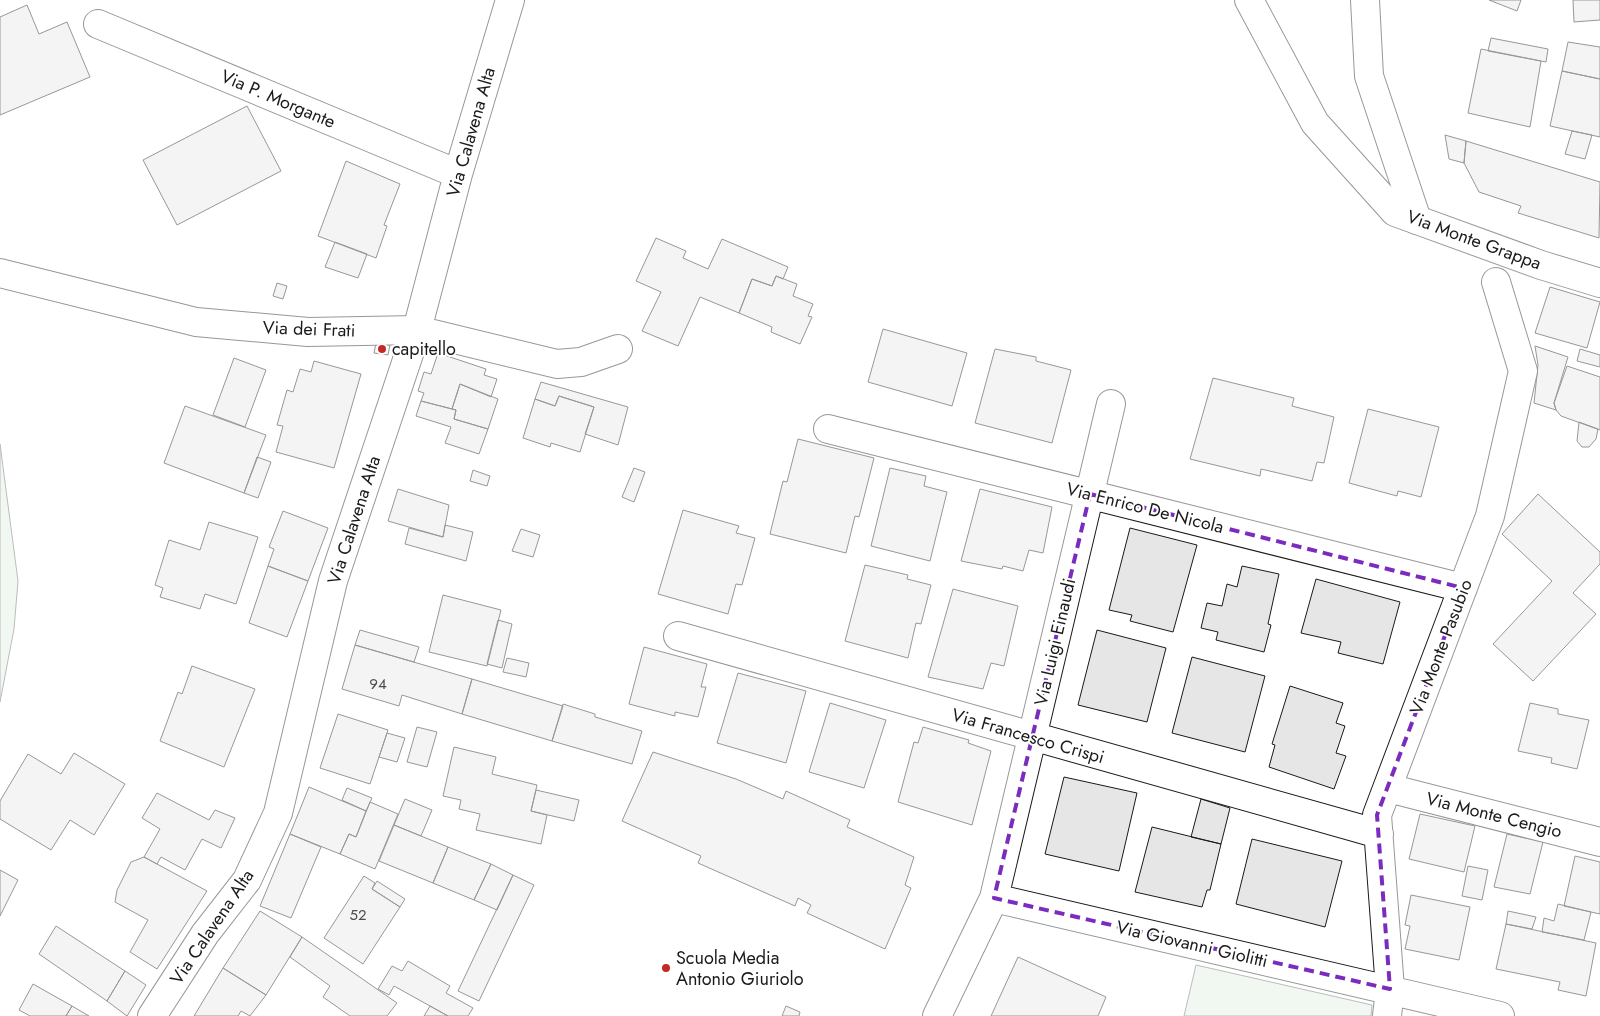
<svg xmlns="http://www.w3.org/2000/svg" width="1600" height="1016" viewBox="0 0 1600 1016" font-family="Jost,sans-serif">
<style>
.green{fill:#e0efe3;stroke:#6a6a6a}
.building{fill:#e6e6e6;stroke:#1a1a1a}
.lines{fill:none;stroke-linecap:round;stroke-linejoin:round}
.street-casing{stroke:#1a1a1a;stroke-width:30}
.secondary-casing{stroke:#1a1a1a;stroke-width:30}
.street{stroke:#fff;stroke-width:28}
.secondary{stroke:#fff;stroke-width:28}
.marked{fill:none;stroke:#7b2cbf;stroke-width:4;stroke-dasharray:10 6;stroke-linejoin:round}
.poi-dot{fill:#c62828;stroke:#fff;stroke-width:2}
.labels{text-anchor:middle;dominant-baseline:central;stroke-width:4;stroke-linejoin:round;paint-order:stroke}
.number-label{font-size:15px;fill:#4d4d4d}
.street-label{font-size:18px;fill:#1a1a1a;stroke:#fff}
.poi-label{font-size:18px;fill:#1a1a1a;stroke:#fff;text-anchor:start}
</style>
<rect width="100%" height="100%" fill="#fff"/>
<!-- green -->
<path class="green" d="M0,444L18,581L14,629L0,702Z
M1196,965L1372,1005L1371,1016H1184Z"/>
<!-- building -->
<path class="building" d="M1489,0H1521L1517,11Z
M1573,0H1600V20L1574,22Z
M27,5L39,34L67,22L90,77L0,115V17Z
M1491,38L1548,49L1546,62L1488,51Z
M1568,42L1600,47V79L1562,71Z
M1481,49L1541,61L1530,127L1468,113Z
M1562,71L1600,79V137L1550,126Z
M247,106L281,171L177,225L143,160Z
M1572,131L1592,135L1585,159L1565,154Z
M1445,135L1466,141L1464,163L1449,159Z
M1466,141L1600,182L1599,238L1518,213L1521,206L1479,192L1464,163Z
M346,161L400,184L384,225L387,226L376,258L318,236Z
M656,238L686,251L683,258L708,269L722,239L788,267L783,279L776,276L772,286L752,279L739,313L700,297L678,346L642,331L661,292L636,281Z
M335,242L367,254L358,278L325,267Z
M776,276L797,284L793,296L813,304L808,316L812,317L800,344L771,332L772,327L739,313L752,279L772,286Z
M277,283L287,286L283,299L273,296Z
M1550,287L1600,302L1587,348L1535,333Z
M883,329L967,353L952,406L868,382Z
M376,343L390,345L388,355L374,353Z
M1535,346L1568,357L1554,403L1556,410L1534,403L1538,365Z
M995,349L1036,357V361L1071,370L1052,443L975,423Z
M1580,349L1600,355V367L1577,361Z
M438,353L486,369L484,375L497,379L491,397L460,384L452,409L421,401L424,393L418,391L424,372L431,374Z
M234,358L266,370L245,427L213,415Z
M314,361L361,374L334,468L276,452L283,426L277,425L287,390L293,392L300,369L311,372Z
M1567,366L1600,377V430L1561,416L1556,410L1554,403Z
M1213,378L1294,398L1292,406L1334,417L1324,463L1317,462L1312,481L1261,469L1260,476L1190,459Z
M541,382L628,407L618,445L585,434L594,407L559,396L555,406L535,399Z
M460,384L498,399L488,429L454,419L456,410L452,409Z
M559,396L594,407L580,452L551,443L550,447L523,438L535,399L555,406Z
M421,401L456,410L454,419L488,429L479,454L445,443L451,427L416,416Z
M185,406L266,435L244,493L164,463Z
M1368,409L1439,427L1421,497L1398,491L1397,496L1349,483Z
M1579,422L1598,429L1596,439L1589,447H1582L1577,441Z
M798,439L874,458L859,517L855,516L846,553L770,534L783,481L787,482Z
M257,457L271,462L258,498L244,493Z
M634,468L645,472L634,502L622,497Z
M890,468L926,476L924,486L947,492L930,561L871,546Z
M473,470L490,476L487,486L470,481Z
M398,489L449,505L443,537L388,521Z
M980,489L1052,507L1043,553L1029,550L1023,571L1003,566L1002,569L961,561Z
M1538,494L1600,552V564L1573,593L1596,614L1533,681L1493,644L1552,581L1502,534Z
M683,510L739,526L736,533L755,538L742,585L736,584L728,614L658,594Z
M283,511L328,528L308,581L268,566L274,549L269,547Z
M209,522L258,537L236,604L205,594L200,609L160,597L163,588L155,585L169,540L200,550Z
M445,525L473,532L466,561L405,544L409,528L443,537Z
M1130,528L1197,545L1173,632L1130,621L1132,615L1109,610Z
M521,529L540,535L533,557L512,551Z
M865,565L908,575L907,579L931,585L921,624L916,623L908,658L845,641Z
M268,566L308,581L287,637L249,623Z
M1242,566L1279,574L1268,624L1271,625L1264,652L1216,640L1218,632L1201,628L1207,603L1222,606L1227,584L1237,587Z
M1316,579L1400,602L1383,664L1338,653L1341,642L1301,633Z
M953,589L1018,606L1004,666L991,663L983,689L928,677Z
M443,595L501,610L487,666L429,652Z
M498,620L512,624L502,668L487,664Z
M360,630L419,647L414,662L355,645Z
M1097,630L1166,648L1147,722L1078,705Z
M355,645L472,679L462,714L402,695L399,706L342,689Z
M644,647L707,664L701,687H706L698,717L675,712V716L629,704Z
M1192,657L1265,676L1245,752L1172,733Z
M507,658L529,663L526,677L503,672Z
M192,666L255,689L224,767L160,741L178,692L182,694Z
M738,673L806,691L786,763L717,743Z
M472,679L563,706L552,741L462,714Z
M1290,686L1343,703L1336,723L1345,726L1336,753L1346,756L1334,789L1269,767L1275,745L1272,744Z
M830,703L886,720L864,788L809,772Z
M1530,703L1558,709V714L1589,720L1577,769L1551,763L1552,758L1518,751Z
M563,704L595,714V717L642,731L632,764L552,741Z
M338,714L388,730L370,784L320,768Z
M417,727L437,732L427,767L407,762Z
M923,727L969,740L968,743L991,751L972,825L898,802L914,742L918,743Z
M387,733L405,738L397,762L379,757Z
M454,747L496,757L492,774L537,785L531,811L547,815L541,844L476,830L480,814L459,809L461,800L443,796Z
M653,752L736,779L783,799L786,791L850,820L847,827L914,857L905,885L911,888L885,949L807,913L811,905L798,898L795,906L698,863L701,856L622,821Z
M74,753L125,784L94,835L70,820L51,850L0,819V801L28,754L61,774Z
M1064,777L1137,793L1119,871L1045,854Z
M309,787L366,811L356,837L349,834L340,854L290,834Z
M347,788L372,798L366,811L342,800Z
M536,790L579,800L574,821L531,811Z
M157,793L209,820L215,810L235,818L221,848L202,839L185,870L161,857L157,864L144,857L160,829L142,818Z
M405,799L432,810L421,836L394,825Z
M1201,799L1230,808L1221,844L1191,837Z
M370,802L398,814L375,869L340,854L349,834L356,837Z
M1420,814L1475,826L1464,872L1409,859Z
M394,825L448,847L433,883L379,861Z
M1152,827L1221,844L1210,890H1207L1202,907L1135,892Z
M290,834L321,847L291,918L260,906Z
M1507,834L1543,842L1530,894L1494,887Z
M1252,839L1342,861L1325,927L1236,904Z
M448,847L491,864L474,900L433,883Z
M1575,856L1600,862V914L1564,906Z
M144,857L207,891L157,969L130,952L148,920L115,902L117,890L131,862Z
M491,864L513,875L497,910L474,900Z
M1468,866L1488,870L1482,900L1462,896Z
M0,870L18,880L0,916Z
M513,875L534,885L479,1001L458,991Z
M364,876L375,883L372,889L400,907L363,964L324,938Z
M377,881L405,899L400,907L372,889Z
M1411,895L1470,907L1459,960L1405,949L1410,926L1405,925Z
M1558,904L1591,912L1584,940L1542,932L1544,918L1554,921Z
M260,911L302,937L266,995L223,968Z
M1508,911L1536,917L1532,929L1506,924Z
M1506,924L1596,943L1586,996L1558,990L1560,982L1496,969Z
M56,926L125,971L107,1001L39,954Z
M302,937L397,1003L387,1016H350L323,997L330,986L290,957Z
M1018,957L1106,997L1098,1016H991Z
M408,961L450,986L446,993L473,1008L468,1016H448L394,986L389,995L378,989L392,966L402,971Z
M223,968L266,995L250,1016L241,1011L238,1016H194Z
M125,971L146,985L127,1016L107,1001Z
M33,984L72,1006L66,1016H30L19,1010Z
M72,1006L89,1016H66Z
M430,1006L448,1016H424Z
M786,1006L800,1012L799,1016H782Z"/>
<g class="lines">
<defs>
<path id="street" d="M1365,0L1369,76L1417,220
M98,24L458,174
M0,273L196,322L308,332L417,330L557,364L581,362L618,349
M828,429L1463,588
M678,636L1379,834
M1388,788L1600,842
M994,898L1500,1016
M152,1016L205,934L247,880L278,813L333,581L417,330L458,174L510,0
M937,1016L994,898L1111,404
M1387,1016L1390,989L1377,815L1490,516L1523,371L1496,282"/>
<path id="secondary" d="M1249,0L1315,123L1395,212L1541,265L1600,283"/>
</defs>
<!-- street casing -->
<use href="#street" class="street-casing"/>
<!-- secondary casing -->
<use href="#secondary" class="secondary-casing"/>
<!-- street -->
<use href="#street" class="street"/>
<!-- secondary -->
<use href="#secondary" class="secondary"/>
</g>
<!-- marked area -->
<path d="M0 0H1600V1016H0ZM1090,494L1463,588L1377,815L1390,989L994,898Z" fill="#fff" fill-opacity=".55" fill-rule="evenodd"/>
<path class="marked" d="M1090,494L1463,588L1377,815L1390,989L994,898Z"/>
<!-- markers -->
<g class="poi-dot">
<circle cx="382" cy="349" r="5"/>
<circle cx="666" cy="968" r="5"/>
</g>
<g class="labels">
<!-- number labels -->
<g class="number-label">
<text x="378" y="684">94</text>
<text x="358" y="915">52</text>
</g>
<!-- street labels -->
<g class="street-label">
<text transform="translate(278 99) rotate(23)">Via P. Morgante</text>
<text transform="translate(471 132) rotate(-74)">Via Calavena Alta</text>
<text transform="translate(1474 240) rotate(20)">Via Monte Grappa</text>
<text transform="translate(309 329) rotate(2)">Via dei Frati</text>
<text transform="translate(1145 508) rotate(14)">Via Enrico De Nicola</text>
<text transform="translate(354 520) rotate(-72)">Via Calavena Alta</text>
<text transform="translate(1055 642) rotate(-77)">Via Luigi Einaudi</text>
<text transform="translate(1441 647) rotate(-69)">Via Monte Pasubio</text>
<text transform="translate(1028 736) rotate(16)">Via Francesco Crispi</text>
<text transform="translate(1494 815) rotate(14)">Via Monte Cengio</text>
<text transform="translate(212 927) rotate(-56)">Via Calavena Alta</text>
<text transform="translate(1192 944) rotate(13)">Via Giovanni Giolitti</text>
</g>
<!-- poi labels -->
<g class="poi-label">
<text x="392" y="349">capitello</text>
<text x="676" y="958">Scuola Media<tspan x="676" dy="21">Antonio Giuriolo</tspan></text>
</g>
</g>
</svg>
